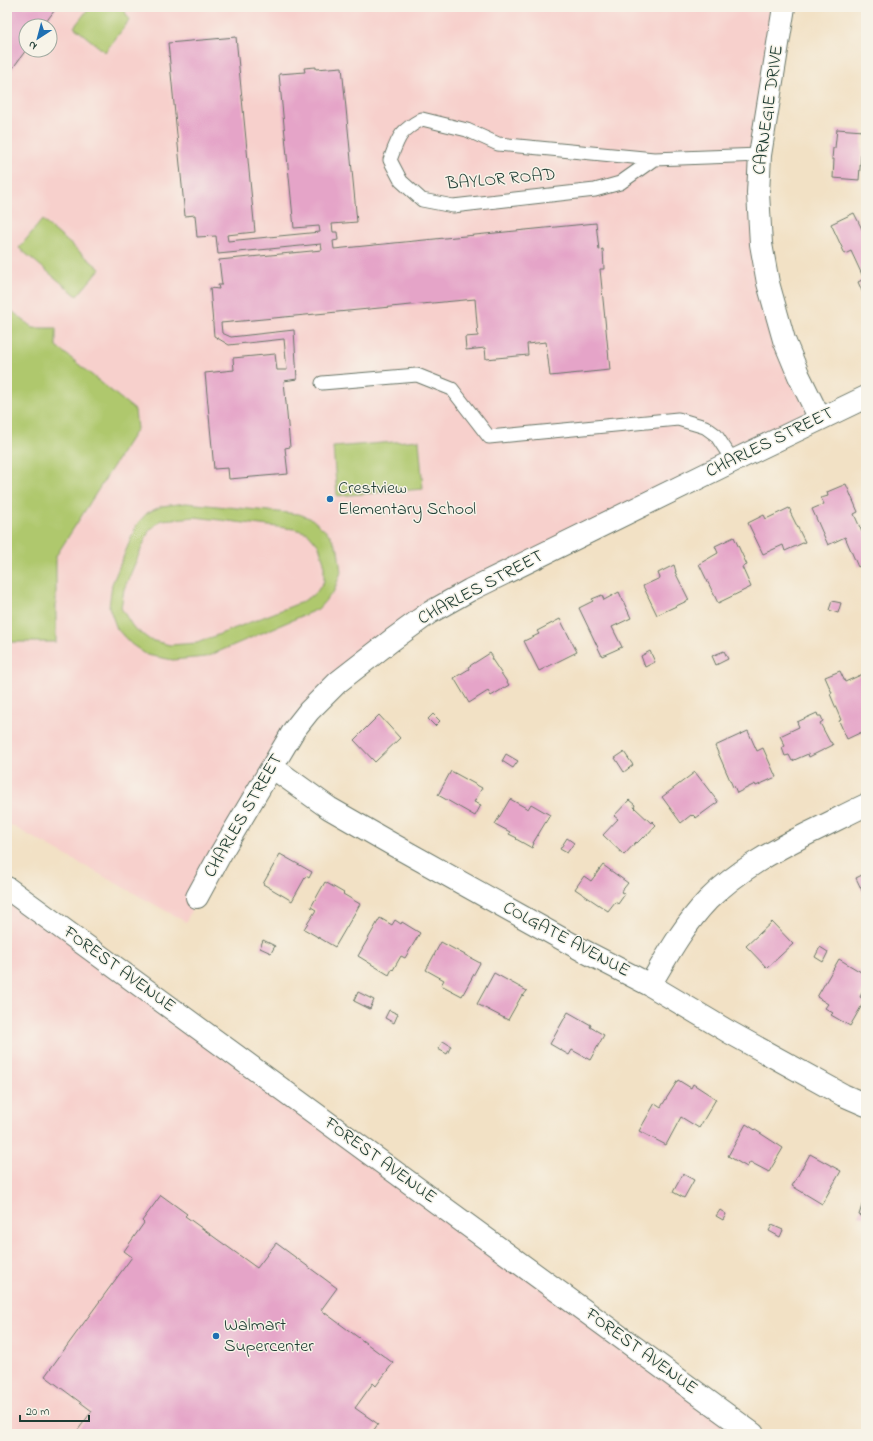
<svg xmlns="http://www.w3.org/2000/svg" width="873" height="1441" viewBox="0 0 873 1441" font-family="'Indie Flower',sans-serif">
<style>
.built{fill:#f7d0cc;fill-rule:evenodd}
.green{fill:#afc86d;stroke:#678250;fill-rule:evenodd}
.building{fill:#e5a4c8}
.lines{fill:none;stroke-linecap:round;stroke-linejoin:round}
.service-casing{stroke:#697667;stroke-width:15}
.minor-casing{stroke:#697667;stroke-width:24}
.secondary-casing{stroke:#697667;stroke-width:24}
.service{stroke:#fff;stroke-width:13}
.minor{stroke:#fff;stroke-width:22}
.secondary{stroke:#fff;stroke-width:22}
.poi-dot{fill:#1f6fb2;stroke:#f7f3e8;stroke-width:1.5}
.labels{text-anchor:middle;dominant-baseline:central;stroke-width:3;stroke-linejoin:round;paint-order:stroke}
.street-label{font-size:18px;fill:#1f3d34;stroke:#f7f3e8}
.poi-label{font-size:18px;fill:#1f3d34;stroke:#f7f3e8;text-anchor:start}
</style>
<rect width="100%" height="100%" fill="#f7f3e8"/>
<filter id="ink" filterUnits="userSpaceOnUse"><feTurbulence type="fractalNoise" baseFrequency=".025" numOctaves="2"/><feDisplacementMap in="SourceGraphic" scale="8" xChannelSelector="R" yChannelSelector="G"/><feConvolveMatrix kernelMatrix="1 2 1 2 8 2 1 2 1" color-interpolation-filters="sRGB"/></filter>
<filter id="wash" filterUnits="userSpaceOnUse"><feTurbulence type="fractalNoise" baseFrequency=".012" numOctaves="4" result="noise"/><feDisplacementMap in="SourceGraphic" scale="16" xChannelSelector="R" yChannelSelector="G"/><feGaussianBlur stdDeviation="0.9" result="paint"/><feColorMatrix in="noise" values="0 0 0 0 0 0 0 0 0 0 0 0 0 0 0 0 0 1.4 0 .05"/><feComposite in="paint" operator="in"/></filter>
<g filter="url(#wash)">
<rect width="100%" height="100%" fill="#f2e1c5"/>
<!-- built -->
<path class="built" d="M7,7H783L765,108L764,268L823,420L364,655L233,815L186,922L7,823ZM26,26H50V50H26Z
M7,888L753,1434H7Z"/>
<!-- green -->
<path class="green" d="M90,7H126L125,12L129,19L126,25L105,52L74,27Z
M42,220L100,269L77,296L19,248Z
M7,307L33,328H56V346L135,410L137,429L56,556V642H7Z
M419,440L423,489L337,496L333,447Z
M186,503L299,514L312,519L330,535L338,550L341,572L334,591L318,609L206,657L173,660L147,655L131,644L117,629L109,607L112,584L137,524L147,513L162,506ZM195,517L294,529L308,533L319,546L324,562V581L316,593L302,602L197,643L170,645L150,640L133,627L121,608L124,589L149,531L161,520Z"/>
<g id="blocks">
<!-- building -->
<path class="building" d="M7,7H57L43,26H26V50L7,76Z
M236,37L255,232L227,235L228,241L320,232L319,226L294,228L279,74L305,72L304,68L316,67V69L342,67L357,222L332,224L333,232H337L338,240L333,241L334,249L596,223L599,250L603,249L604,269H600L610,370L550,376L546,342L527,344L528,355L486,359L485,348L466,350L465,337L478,336L475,299L221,323L222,333L231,337L294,330L297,379L284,381L290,447L285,448L288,474L229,479L228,468L214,469L205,373L234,370L233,358L275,354L277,370H287L284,339L229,345L214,336L210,288L219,289L218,285H222L219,260L322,250L321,244L218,254L216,236L197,237L195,215L185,216L168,43Z
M837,129L863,131L859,180L833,178L834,159H832L833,148H835Z
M854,213L866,237V300L858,282L864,279L851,251L845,254L831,224Z
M846,484L858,512L854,514L862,532L866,530V563L858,567L845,537L828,545L812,509L824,504L821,498L828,496L827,492Z
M789,508L791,511L790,512L805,542L785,551L783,545L763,554L748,523L764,515L766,519Z
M734,537L747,565L742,567L751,587L718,603L699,564L718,553L715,546Z
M674,565L676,572H675L689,600L657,615L643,586L660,578L658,573Z
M619,592L631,618L612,627L622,647L602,656L579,608L593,601L592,599L602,595L604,600Z
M832,601L841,603L838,613L829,610Z
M560,619L577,652L539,671L524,641L539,634L537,631Z
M650,651L655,662L645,667L641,656Z
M724,651L728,659L716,665L712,656Z
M490,653L493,657L491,658L509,685L491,696L488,691L469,703L454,678L469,669L468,667Z
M840,671L845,682L863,674L866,681V727L865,728L866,730L847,739L839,721L841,720L830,694L832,693L825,677Z
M817,713L818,716H821L823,721L820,723L830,742H831L833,745L809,757L808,754L792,761L789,755L785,756L782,748L785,746L780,736L799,727L797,722Z
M433,714L440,721L435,726L428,719Z
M379,715L400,738L375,762L354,740Z
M748,731L757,751L763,748L776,777L756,786L755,784L737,793L734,786L733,787L715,746Z
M624,752L633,765L624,772L615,758Z
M506,754L518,761L513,768L502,761Z
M451,771L482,788L474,802L481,805L475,816L438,795Z
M695,772L718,802L696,818L693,815L692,816L691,815L681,823L662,797Z
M510,799L528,809L531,804L550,815L533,843H534L532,848L516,839L517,838L509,834L510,832L495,824Z
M629,800L635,805L634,807L651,823L652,821L656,825L644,838L643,837L637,843L636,842L624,855L603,835L618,819L614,816Z
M567,838L574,843L567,853L560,849Z
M280,854L312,872L309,878L306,876L292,901L263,884Z
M603,865L628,883L621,892L625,894L618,904L615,902L608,911L575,889L584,876L591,881Z
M866,873V899L856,878Z
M325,882L344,893L343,894L360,904L335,947L304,929L316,910L311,907Z
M380,918L392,925L395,920L401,924L402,922L420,933L405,958L401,956L393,970L392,969L389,975L358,956Z
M772,922L793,944L767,968L746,946Z
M263,940L275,946L271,953L260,948Z
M441,942L480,963L462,996L441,985L444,980L426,970Z
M820,947L828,952L823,962L815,957Z
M839,959L866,975V991L864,989L860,997L865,1000L850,1026L831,1015L833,1013L825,1008L828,1004L817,997Z
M494,973L527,991L523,996L522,995L508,1020L477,1004Z
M358,992L374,1000L370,1009L354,1001Z
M389,1010L398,1014L394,1023L385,1018Z
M568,1012L591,1025L590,1027L604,1035L590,1060L572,1050L569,1055L550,1044Z
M443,1041L451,1046L447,1054L438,1049Z
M678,1080L691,1088L693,1084L716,1099L699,1128L681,1117L666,1145L639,1131L655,1103L661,1107Z
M746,1124L783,1148L769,1172L750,1162L747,1167L728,1156Z
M810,1154L841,1171L822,1204L792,1186Z
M683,1174L694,1180L684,1198L673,1192Z
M866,1193V1218L859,1215Z
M161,1195L187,1214L185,1216L257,1268L276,1243L337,1288L321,1310L393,1363L376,1386L373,1383L355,1408L378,1424L371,1434H75L92,1411L45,1376L132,1257L124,1251L144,1223L142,1221Z
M720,1210L726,1214L723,1220L716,1216Z
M772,1225L783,1230L780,1237L769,1231Z"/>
</g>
</g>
<g filter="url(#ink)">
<use href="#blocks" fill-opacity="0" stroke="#697667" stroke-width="1"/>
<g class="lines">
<defs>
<path id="service" d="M654,159L620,183L595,190L453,206L422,200L401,181L390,160C399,136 399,132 422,119L467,130L498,144L654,159L760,155
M322,383L417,375L452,389L489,437L678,419L705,427L716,435L733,461"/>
<path id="minor" d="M784,7L760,155L758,193L761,244L768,283L784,340L799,376L820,419
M272,767L329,808L390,843L582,950L650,985L729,1032L843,1095L866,1105
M197,897L221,853L272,767L294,730L309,711L338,682L392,640L429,613L470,590L733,461L866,397
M650,985C667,956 684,925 708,900C737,871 773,851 809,833C828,824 847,814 866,805"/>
<path id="secondary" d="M7,888L753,1434"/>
</defs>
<!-- service casing -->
<use href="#service" class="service-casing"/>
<!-- minor casing -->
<use href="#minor" class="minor-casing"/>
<!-- secondary casing -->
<use href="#secondary" class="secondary-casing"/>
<!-- service -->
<use href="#service" class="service"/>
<!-- minor -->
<use href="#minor" class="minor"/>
<!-- secondary -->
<use href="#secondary" class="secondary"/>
</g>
</g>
<!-- markers -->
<g class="poi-dot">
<circle cx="330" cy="499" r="4"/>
<circle cx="216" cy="1336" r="4"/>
</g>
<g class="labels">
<!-- street labels -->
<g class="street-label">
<text transform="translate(769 110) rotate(-82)">CARNEGIE DRIVE</text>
<text transform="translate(501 180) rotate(-5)">BAYLOR ROAD</text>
<text transform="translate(770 443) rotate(-26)">CHARLES STREET</text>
<text transform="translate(481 588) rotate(-28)">CHARLES STREET</text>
<text transform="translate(244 816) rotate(-60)">CHARLES STREET</text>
<text transform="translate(566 940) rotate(28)">COLGATE AVENUE</text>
<text transform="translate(119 970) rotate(36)">FOREST AVENUE</text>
<text transform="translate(380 1161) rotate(36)">FOREST AVENUE</text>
<text transform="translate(641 1352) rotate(36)">FOREST AVENUE</text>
</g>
<!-- poi labels -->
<g class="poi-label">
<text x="338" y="489">Crestview<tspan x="338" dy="21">Elementary School</tspan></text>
<text x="224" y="1326">Walmart<tspan x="224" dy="21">Supercenter</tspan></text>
</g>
</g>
<!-- margin -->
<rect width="873" height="1441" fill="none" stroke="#f7f3e8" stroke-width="24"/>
<!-- north arrow -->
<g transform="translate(38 38) rotate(216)"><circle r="19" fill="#f7f3e8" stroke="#a1aaa0"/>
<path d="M0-3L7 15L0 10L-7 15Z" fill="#1f6fb2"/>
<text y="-6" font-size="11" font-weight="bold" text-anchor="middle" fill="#1f3d34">N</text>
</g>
<!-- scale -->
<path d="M20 1415v6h69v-6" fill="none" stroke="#1f3d34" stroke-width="2"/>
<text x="26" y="1415" font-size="12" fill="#1f3d34" stroke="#f7f3e8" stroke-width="3" paint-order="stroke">20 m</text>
</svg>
